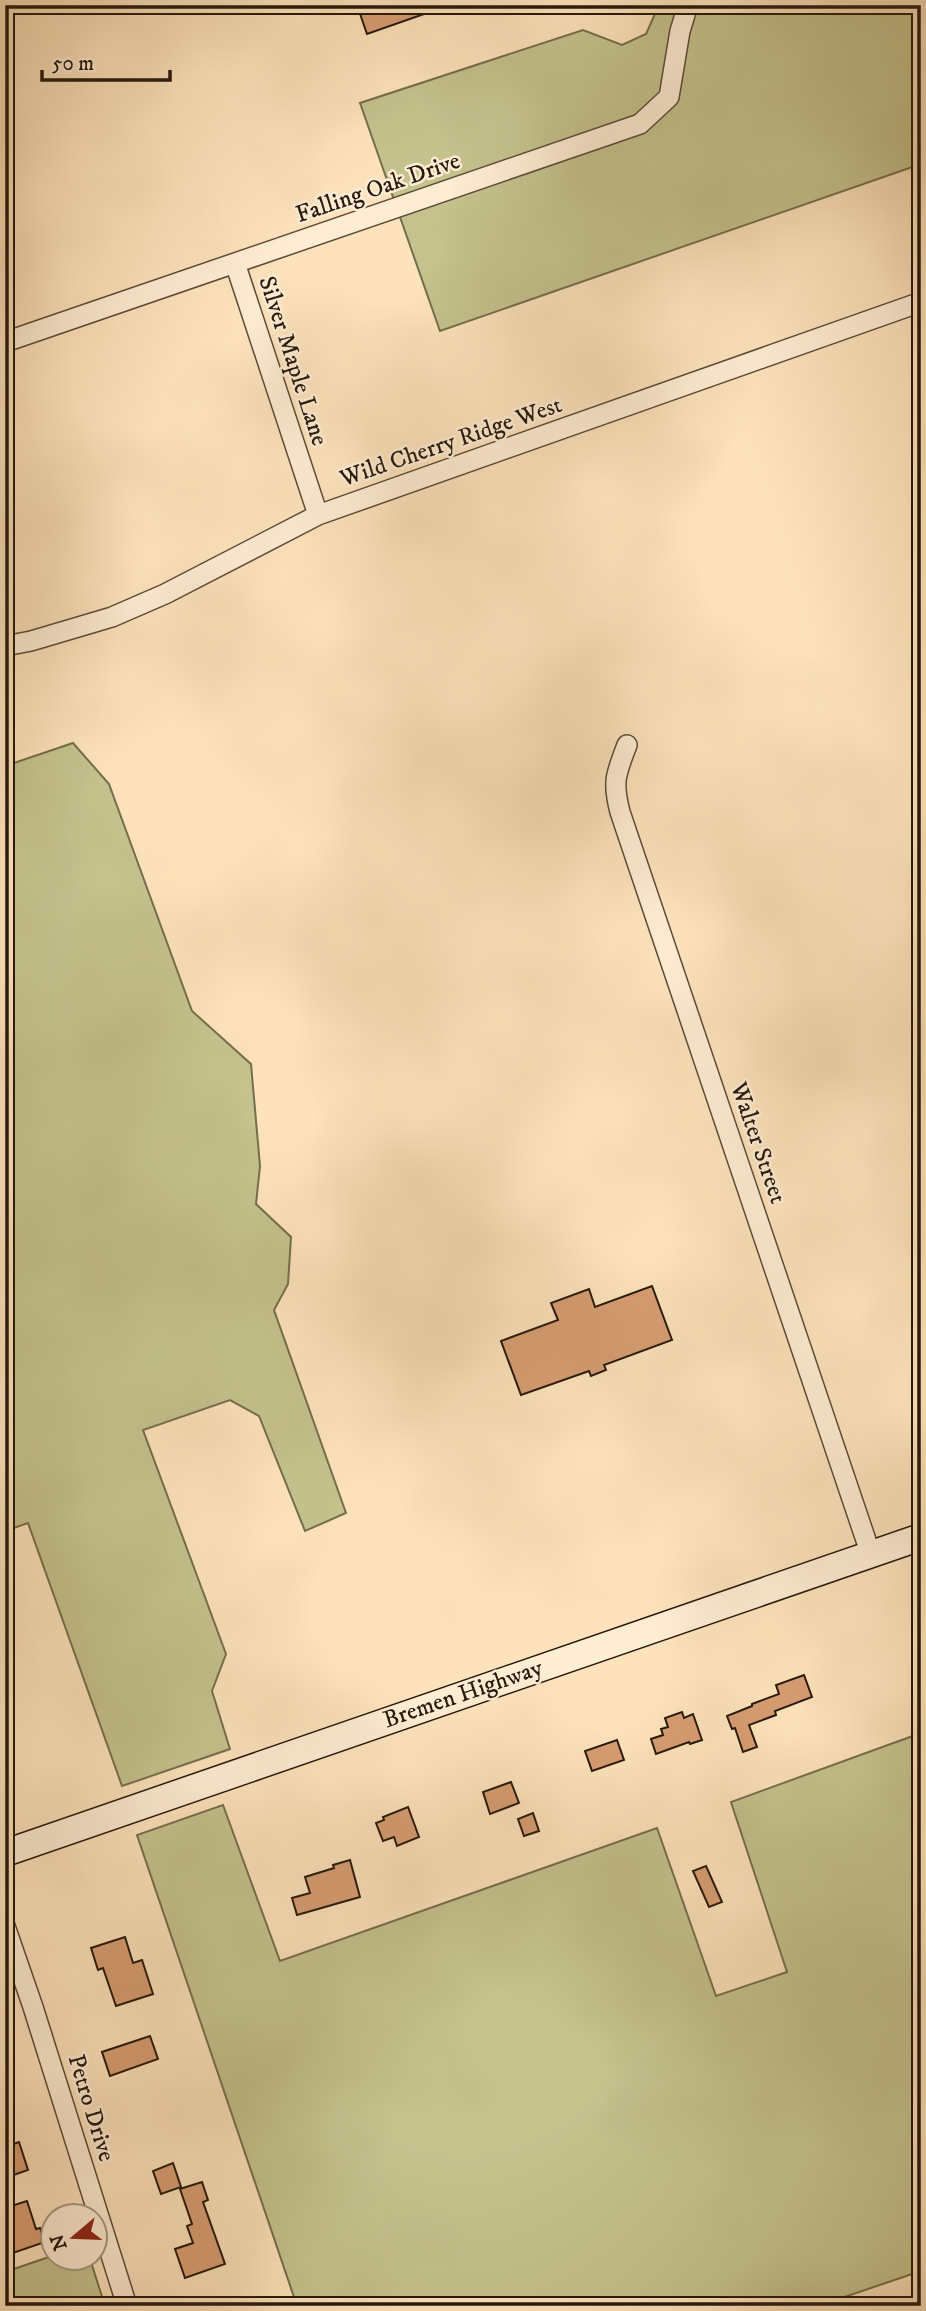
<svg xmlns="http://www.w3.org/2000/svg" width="926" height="2311" viewBox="0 0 926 2311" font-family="'IM FELL DW Pica',serif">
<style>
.green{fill:#c4c28d;stroke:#756e4c;stroke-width:2}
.building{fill:#d79d72;stroke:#26190c;stroke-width:2}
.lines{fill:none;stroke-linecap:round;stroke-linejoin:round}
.minor-casing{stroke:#5c4b38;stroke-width:22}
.secondary-casing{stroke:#26190c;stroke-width:29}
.minor{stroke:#feecd3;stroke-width:19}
.secondary{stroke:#feecd3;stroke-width:26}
.labels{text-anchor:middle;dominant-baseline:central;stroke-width:5;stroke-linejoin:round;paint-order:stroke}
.street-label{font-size:24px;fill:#26190c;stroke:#feecd3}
</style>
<rect width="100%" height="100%" fill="#fde2bb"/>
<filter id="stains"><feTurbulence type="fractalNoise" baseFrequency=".00286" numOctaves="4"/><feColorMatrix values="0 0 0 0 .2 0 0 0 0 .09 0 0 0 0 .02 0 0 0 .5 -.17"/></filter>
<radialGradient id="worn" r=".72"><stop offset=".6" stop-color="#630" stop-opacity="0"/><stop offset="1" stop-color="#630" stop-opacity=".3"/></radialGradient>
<!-- green -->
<path class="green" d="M659,5H914L921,11V164L440,331L360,103L583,30L622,45L646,34Z
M73,743L109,784L192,1011L251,1064L260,1166L256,1204L291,1237L288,1284L274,1310L346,1513L305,1531L259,1416L230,1400L143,1430L226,1654L212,1691L230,1749L122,1786L28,1523L5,1531V766Z
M921,1733V2271L818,2306H297L137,1835L223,1805L280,1961L657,1828L716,1996L787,1972L731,1802Z
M52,2256V2258L90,2259L105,2306H5V2272Z"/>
<!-- building -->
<path class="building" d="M357,5H444V7L367,34Z
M652,1286L672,1340L604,1365L606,1370L591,1376L589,1371L521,1395L501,1341L558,1320L551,1303L589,1289L595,1307Z
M804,1675L812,1697L775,1711L776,1715L749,1725L757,1747L743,1752L735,1728L732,1729L727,1716L752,1706V1704L779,1694L776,1685Z
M682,1712L684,1718L693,1714L702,1740L690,1744L689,1742L656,1754L651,1739L663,1735L661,1729L668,1727L665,1718Z
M617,1740L624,1760L592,1771L585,1751Z
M511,1782L519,1803L490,1814L483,1792Z
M408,1807L419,1837L397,1846L394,1837L383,1841L376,1823L384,1820L383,1817Z
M533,1813L539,1831L524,1836L518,1819Z
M350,1860L360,1897L297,1915L292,1898L310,1893L305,1877L334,1868L333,1865Z
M706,1866L722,1902L709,1907L693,1871Z
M125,1937L133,1963L142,1960L153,1994L116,2006L103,1968L98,1970L91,1948Z
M150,2036L158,2059L110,2076L102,2052Z
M19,2142L28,2170L5,2178V2147Z
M173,2163L181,2187L161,2194L153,2171Z
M202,2182L208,2200L203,2202L225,2264L185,2278L175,2249L193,2243L187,2226L192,2224L180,2189Z
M27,2201L36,2229L40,2228L45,2242L10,2254L5,2240V2208Z"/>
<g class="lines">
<defs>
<path id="minor" d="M235,263L318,515
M5,342L640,124L669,97L680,31L688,5
M5,646L31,641L112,617L165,594L318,515L921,302
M627,745C616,774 612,781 620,812L871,1555
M5,1926L33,2007L127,2306"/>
<path id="secondary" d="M5,1853L921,1537"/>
</defs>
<!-- minor casing -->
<use href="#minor" class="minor-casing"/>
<!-- secondary casing -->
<use href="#secondary" class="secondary-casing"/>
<!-- minor -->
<use href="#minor" class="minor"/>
<!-- secondary -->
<use href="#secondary" class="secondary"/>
</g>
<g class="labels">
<!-- street labels -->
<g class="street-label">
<text transform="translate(378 188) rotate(-19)">Falling Oak Drive</text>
<text transform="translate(293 361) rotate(72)">Silver Maple Lane</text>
<text transform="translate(451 442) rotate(-19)">Wild Cherry Ridge West</text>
<text transform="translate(758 1143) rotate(71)">Walter Street</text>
<text transform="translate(463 1694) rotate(-19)">Bremen Highway</text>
<text transform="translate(91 2108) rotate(73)">Petro Drive</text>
</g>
</g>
<!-- margin -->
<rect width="926" height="2311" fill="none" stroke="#fde2bb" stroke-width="28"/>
<rect x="7" y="7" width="912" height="2297" fill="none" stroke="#26190c" stroke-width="3.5"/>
<rect x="14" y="14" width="898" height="2283" fill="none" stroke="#26190c" stroke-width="2"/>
<!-- north arrow -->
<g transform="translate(74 2237) rotate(251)"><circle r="33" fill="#feecd3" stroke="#a89883" stroke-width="2"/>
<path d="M0-5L12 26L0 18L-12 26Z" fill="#8f2418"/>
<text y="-10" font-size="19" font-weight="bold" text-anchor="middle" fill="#26190c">N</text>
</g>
<!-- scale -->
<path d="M42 70v10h128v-10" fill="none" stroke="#26190c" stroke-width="3.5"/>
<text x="52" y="70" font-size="21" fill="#26190c" stroke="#feecd3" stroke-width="5" paint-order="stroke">50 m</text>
<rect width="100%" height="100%" filter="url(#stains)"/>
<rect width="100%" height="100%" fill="url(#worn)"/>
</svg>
